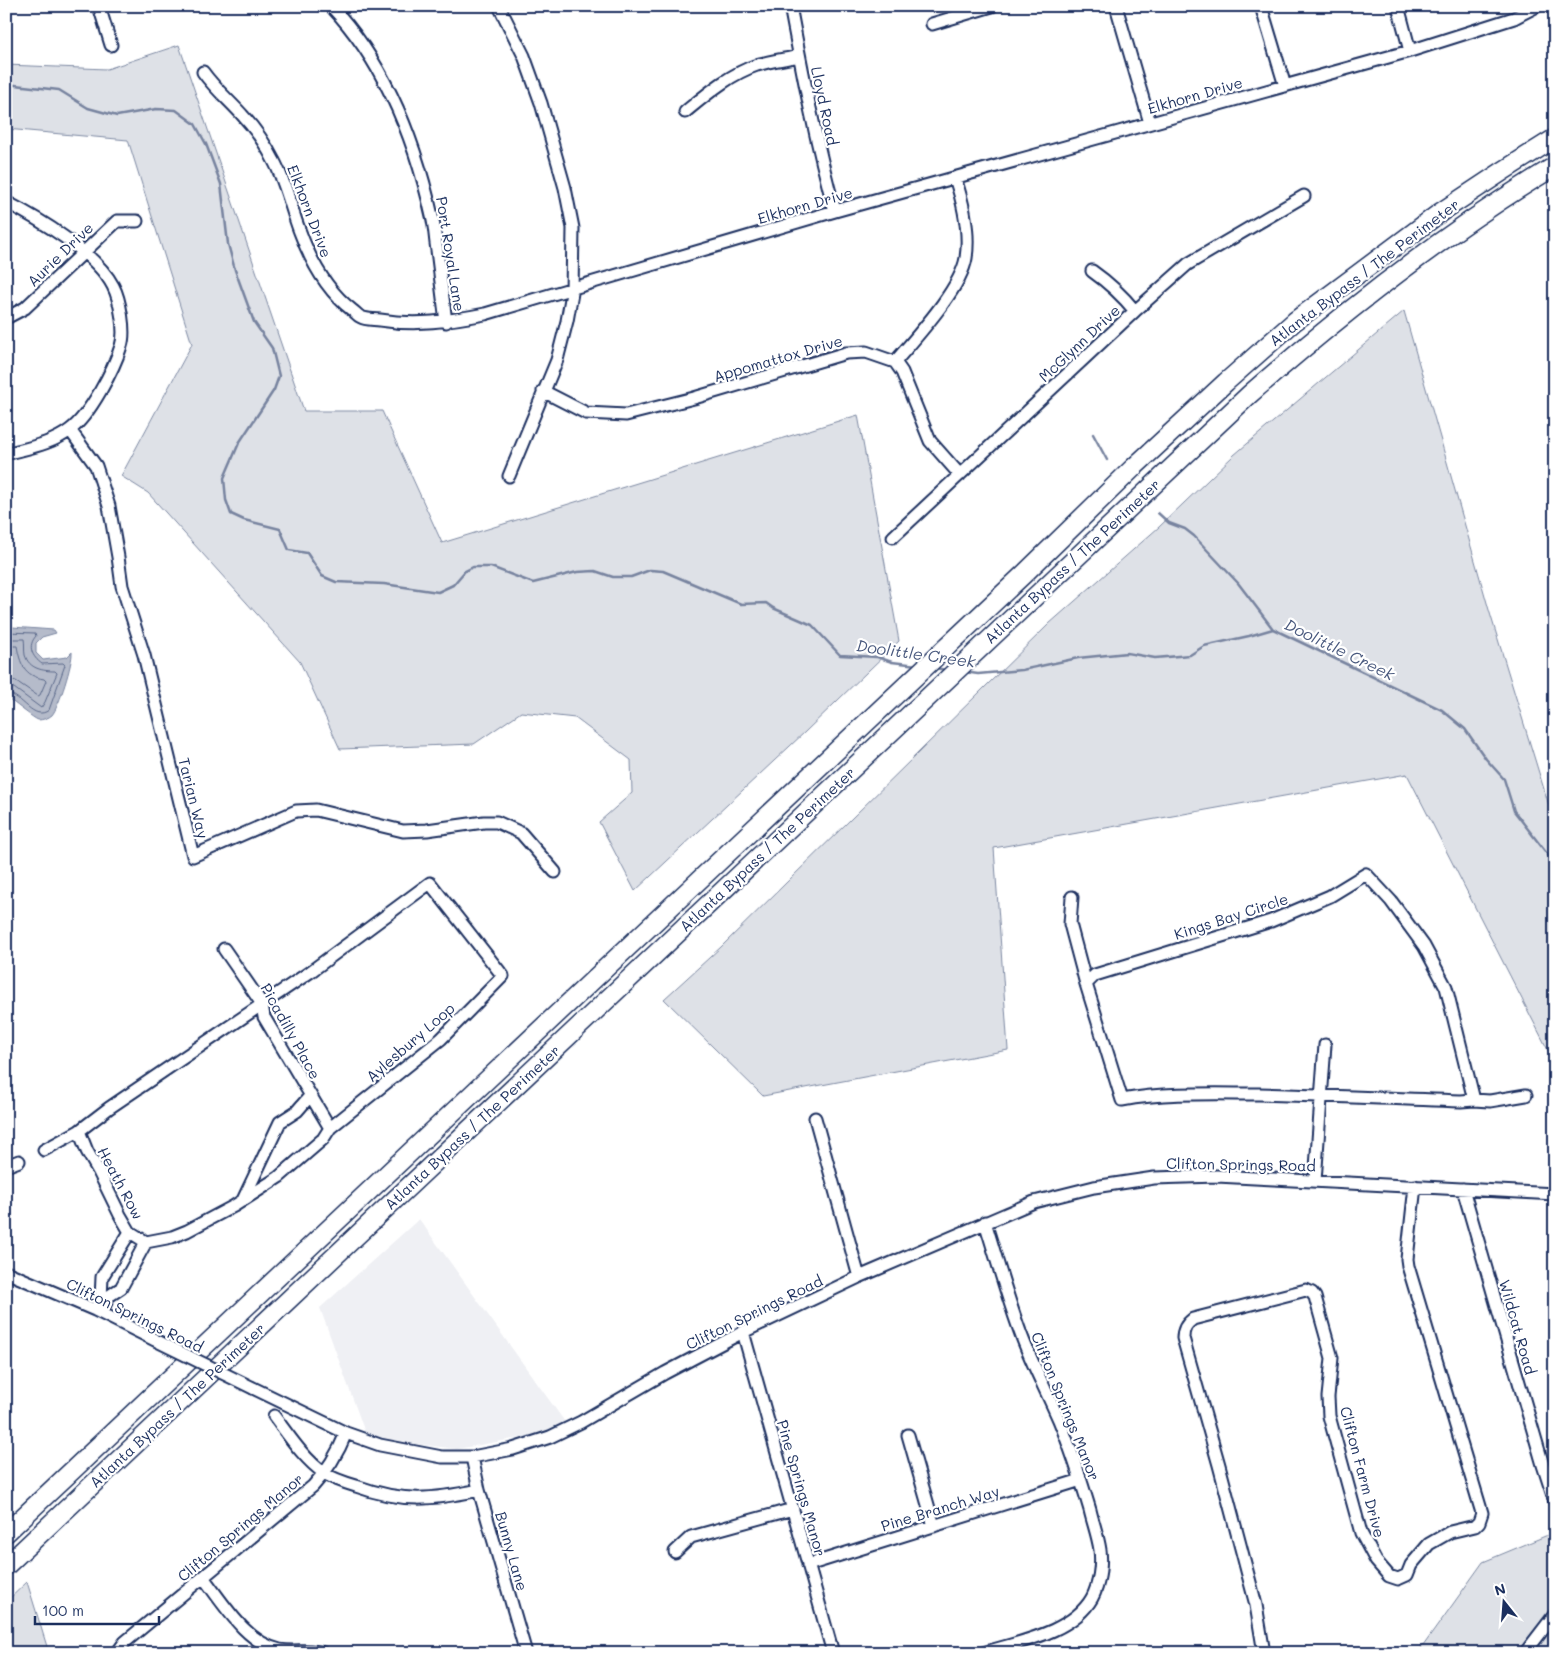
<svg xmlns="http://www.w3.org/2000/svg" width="1561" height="1659" viewBox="0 0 1561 1659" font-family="Mali,sans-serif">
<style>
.built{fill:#eff0f4}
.green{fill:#dee1e7;stroke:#7c88a2}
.water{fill:#b5bbca;stroke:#77839f}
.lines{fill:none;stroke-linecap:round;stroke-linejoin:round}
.shore{stroke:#596789;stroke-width:1}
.stream{stroke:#77839f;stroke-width:2.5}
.minor-casing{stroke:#1b2f5e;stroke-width:15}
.highway-casing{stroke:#1b2f5e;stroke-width:21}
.minor{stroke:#fff;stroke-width:11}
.highway{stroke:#fff;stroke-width:18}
.minor-bridge-casing{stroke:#1b2f5e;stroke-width:15;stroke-linecap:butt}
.minor-bridge{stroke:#fff;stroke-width:11}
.labels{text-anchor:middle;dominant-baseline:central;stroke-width:4.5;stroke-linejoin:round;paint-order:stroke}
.street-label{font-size:15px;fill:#1b2f5e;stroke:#fff}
.water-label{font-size:16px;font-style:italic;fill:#49597e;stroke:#fff}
</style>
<rect width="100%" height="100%" fill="#fff"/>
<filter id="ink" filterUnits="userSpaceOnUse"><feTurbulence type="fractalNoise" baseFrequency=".02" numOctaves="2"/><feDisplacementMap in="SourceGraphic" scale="10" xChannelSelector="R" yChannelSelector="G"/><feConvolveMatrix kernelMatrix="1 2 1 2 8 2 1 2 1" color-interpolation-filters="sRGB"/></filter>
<g filter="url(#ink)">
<!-- built -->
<path class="built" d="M419,1219L570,1429L457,1449L367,1438L320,1308Z"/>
<!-- green -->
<path class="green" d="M179,45L304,411H382L442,543L858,415L899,641L805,732L635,891L599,822L632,793L631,760L575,718L521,712L474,744L340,749L300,662L148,493L121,476L192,344L128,140L6,129V65L107,69Z
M1404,311L1489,610L1555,825V1056H1551L1407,774L994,848L1008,1050L763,1096L664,999L721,947L1049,624L1159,527L1234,455Z
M1555,1532V1653H1418L1483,1562Z
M27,1582L49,1653H6V1602Z"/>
<!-- water -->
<path class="water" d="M12,627L54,630L56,633L42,637L36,643V653L43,660L67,657L72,652C73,662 59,707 52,715C49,718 42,720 38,720C34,719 12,701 6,697V628Z"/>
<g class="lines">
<!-- shore -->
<path class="shore" d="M6,632L35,633L36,636C27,646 32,657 42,664L63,663L65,665L49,710C33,722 23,695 6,693
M6,639H24C25,644 24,650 25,655C29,669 43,671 55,671L57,673L45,702L41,708L14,688L6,687
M6,646H17C20,663 24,676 44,679L46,681L40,695L38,696L16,681L6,679"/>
<!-- stream -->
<path class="stream" d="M6,84L59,90L88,108L117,116L156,109L176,110L195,124L206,144L221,184L228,244L235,270L254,322L272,348L279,376L274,390L239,443L224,478L226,500L231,514L244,520L280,529L289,550L307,553L322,576L336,582L384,584L438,592L453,585L465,571L473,567H491L533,583L577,572L595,571L613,577H631L650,570L663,571L741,604L766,603L773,608L812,625L840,655L877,657L892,662L917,665
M1093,434L1107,460
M1158,513L1169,523L1185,529L1194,536L1238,583L1273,629
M935,668L946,670
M964,672L978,674L1022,670L1078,658L1127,653L1155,658L1190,655L1204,646L1249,636L1273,629L1442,710L1465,729L1486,759L1504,779L1514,811L1555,864"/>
<defs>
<path id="minor" d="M99,6L111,45
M331,6C385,63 415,140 432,216C435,227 435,239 437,250C440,274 443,298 446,322
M499,6L524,56L541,103L565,188L573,228L572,293L567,321L557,360L509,476
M790,6C803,75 816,144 835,211
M1116,6L1150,123
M1261,6L1285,86
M1398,6L1410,51
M932,24L992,6
M203,72C215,89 231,102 244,117C256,130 266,145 274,161C286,183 291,209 300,232C311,262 326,290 352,310C355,312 358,316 361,317C366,320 374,319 380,320C416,326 449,321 485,314L835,211L1410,51L1514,18L1537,6
M685,112C707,94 730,74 757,65C770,61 786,59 799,56
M6,202C39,219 96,253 113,286C120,299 126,332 121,346C114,369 90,415 70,430C52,444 27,448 6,454
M1092,271C1109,283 1122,295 1135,311
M6,318L25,308L117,221H137
M895,362C916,337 961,289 966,258C970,232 963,202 955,178
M543,391L586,413L626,415L694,398L846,353L866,352L895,362L902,372L930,441L960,475
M70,430L96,466L109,506L118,557L122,586L144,655L193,856L296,811L316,810L403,831L427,830L484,822H497L521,833L555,872
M893,537L1135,311L1188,264L1304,196
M1366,874L1391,901L1424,946L1446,987L1474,1100L1461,1101C1393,1098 1326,1096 1259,1094C1213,1094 1167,1092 1122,1100L1086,984L1095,975L1271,921L1330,896Z
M1072,897L1070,924L1086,984
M224,949L262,1004L264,1017L330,1128
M1474,1100L1490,1101L1526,1095
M815,1118L859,1277
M79,1131L87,1151L99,1172L120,1215L130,1232L146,1242
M44,1150L79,1131L109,1108L310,972L430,883L503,976L441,1039L330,1128L323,1139L279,1177L234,1206L187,1231L172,1237L146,1242L121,1288L109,1296L101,1313
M6,1166L19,1161
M1315,1181L1325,1045
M1463,1189L1543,1465L1555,1502
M243,1200L280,1122L297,1111L310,1096
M6,1272L95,1310L155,1340
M97,1306L101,1299L102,1277L130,1232
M743,1332L833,1653
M253,1388L346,1433L380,1445L442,1457H472L513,1449L550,1437L581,1422L665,1373L743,1332L859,1277L1034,1202L1094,1187L1154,1178L1217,1176L1555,1194
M274,1416C289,1436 304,1459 324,1473C333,1479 346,1483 356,1486C403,1503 432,1500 479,1490
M908,1435L934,1526
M472,1457L479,1490L526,1653
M675,1552L691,1537L793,1509
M808,1565L1081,1480
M203,1577C223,1603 246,1643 280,1650C295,1653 309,1648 323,1653
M117,1653L125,1642L313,1486C328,1470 338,1453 346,1433
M983,1653C1018,1642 1072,1633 1092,1598C1099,1585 1102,1565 1100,1550C1098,1536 1093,1523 1090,1510C1081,1480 1071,1449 1059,1420C1047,1392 1033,1366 1022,1337C1008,1300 997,1260 985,1222
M1264,1653L1256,1605L1219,1465L1183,1338C1183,1329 1186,1324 1193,1319L1306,1290L1312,1293L1315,1297L1332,1358L1328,1397L1329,1416L1361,1533L1376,1561L1389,1576L1398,1579L1407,1575L1411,1565L1429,1544L1450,1532L1475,1526L1479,1522L1482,1513L1408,1266L1407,1259L1415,1186
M1525,1653L1555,1614"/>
<path id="highway" d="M6,1533L1023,575L1133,468L1226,382L1295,321L1441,212L1503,171L1555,138
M6,1566L1250,394C1346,310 1446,232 1555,166"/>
</defs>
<!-- minor casing -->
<use href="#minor" class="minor-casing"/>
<!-- highway casing -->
<use href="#highway" class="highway-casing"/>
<!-- minor -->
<use href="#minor" class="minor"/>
<!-- highway -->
<use href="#highway" class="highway"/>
<defs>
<path id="minor-bridge" d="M155,1340L253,1388"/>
</defs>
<!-- minor-bridge casing -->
<use href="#minor-bridge" class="minor-bridge-casing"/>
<!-- minor-bridge -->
<use href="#minor-bridge" class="minor-bridge"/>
</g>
</g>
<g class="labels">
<!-- street labels -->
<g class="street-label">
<text transform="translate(1195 95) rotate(-16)">Elkhorn Drive</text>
<text transform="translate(825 106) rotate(78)">Lloyd Road</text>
<text transform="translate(805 205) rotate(-16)">Elkhorn Drive</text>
<text transform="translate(310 211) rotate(69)">Elkhorn Drive</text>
<text transform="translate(60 254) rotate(-44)">Aurie Drive</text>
<text transform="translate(451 254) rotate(81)">Port Royal Lane</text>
<text transform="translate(1364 272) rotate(-37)">Atlanta Bypass / The Perimeter</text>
<text transform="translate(1079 343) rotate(-43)">McGlynn Drive</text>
<text transform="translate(778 358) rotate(-16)">Appomattox Drive</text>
<text transform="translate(1072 561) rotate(-43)">Atlanta Bypass / The Perimeter</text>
<text transform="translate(194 798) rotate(76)">Tarian Way</text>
<text transform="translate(767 849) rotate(-43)">Atlanta Bypass / The Perimeter</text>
<text transform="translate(1231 916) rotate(-18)">Kings Bay Circle</text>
<text transform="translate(291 1031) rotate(61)">Picadilly Place</text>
<text transform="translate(410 1042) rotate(-41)">Aylesbury Loop</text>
<text transform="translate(472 1127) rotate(-43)">Atlanta Bypass / The Perimeter</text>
<text transform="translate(1241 1164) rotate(1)">Clifton Springs Road</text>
<text transform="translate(121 1183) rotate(62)">Heath Row</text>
<text transform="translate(754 1312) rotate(-26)">Clifton Springs Road</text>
<text transform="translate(135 1315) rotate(26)">Clifton Springs Road</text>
<text transform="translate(1518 1327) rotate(74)">Wildcat Road</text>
<text transform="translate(177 1405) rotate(-43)">Atlanta Bypass / The Perimeter</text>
<text transform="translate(1066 1406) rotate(68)">Clifton Springs Manor</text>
<text transform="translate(1363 1472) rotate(75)">Clifton Farm Drive</text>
<text transform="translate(802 1488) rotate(74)">Pine Springs Manor</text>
<text transform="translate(940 1508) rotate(-17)">Pine Branch Way</text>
<text transform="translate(240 1527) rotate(-40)">Clifton Springs Manor</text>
<text transform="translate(512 1551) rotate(74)">Bunny Lane</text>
</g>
<!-- water labels -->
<g class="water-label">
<text transform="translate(1340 649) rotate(26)">Doolittle Creek</text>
<text transform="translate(916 653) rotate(8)">Doolittle Creek</text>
</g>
</g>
<!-- margin -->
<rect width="1561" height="1659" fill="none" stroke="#fff" stroke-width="25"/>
<rect x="12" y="12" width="1536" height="1634" fill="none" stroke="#1b2f5e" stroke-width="2" filter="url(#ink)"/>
<!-- north arrow -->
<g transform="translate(1504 1602) rotate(343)" stroke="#ffffff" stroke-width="4" paint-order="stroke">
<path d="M0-4L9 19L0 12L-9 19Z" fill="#1b2f5e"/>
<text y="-8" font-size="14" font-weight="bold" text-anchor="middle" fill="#1b2f5e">N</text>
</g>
<!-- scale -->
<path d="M35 1616v8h124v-8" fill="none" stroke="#1b2f5e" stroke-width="2.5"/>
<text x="42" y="1616" font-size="15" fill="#1b2f5e" stroke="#ffffff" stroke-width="4" paint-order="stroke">100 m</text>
</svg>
